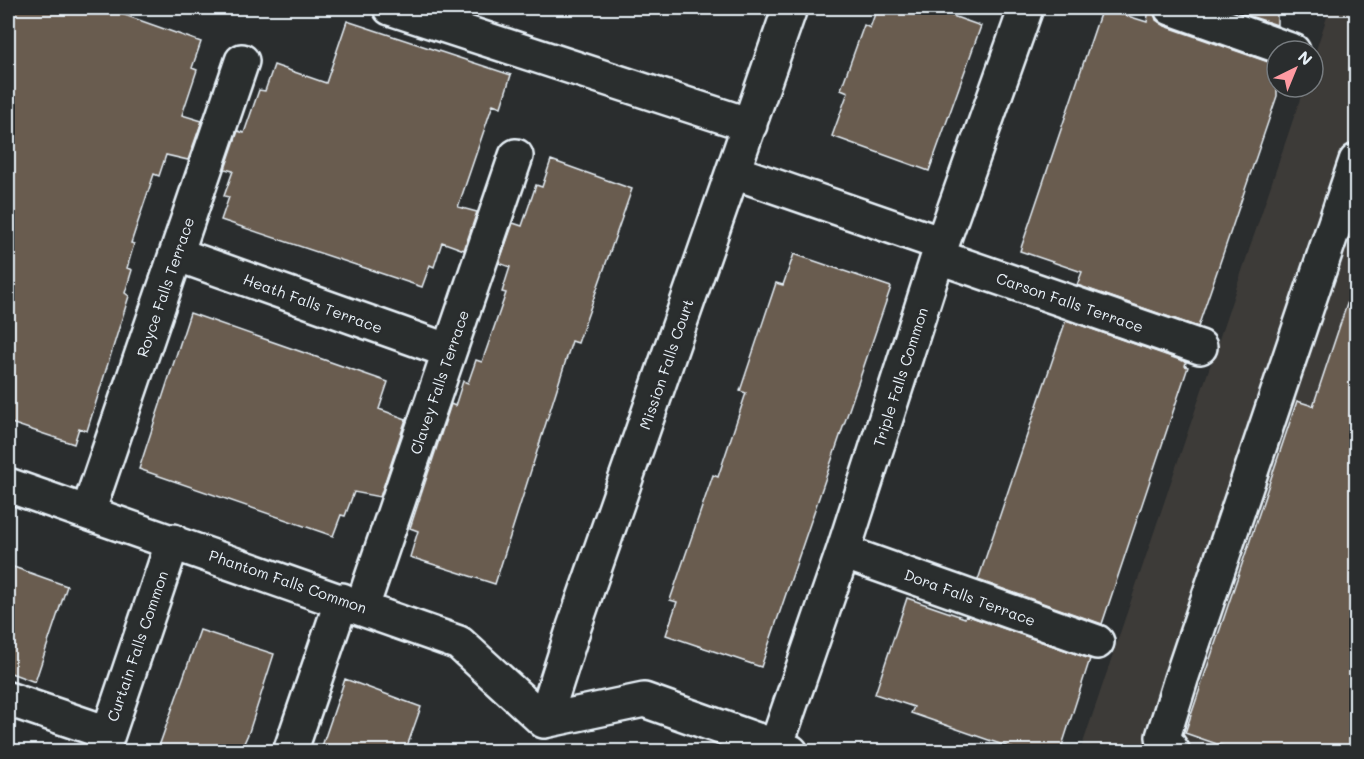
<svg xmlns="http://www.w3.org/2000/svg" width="1364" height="759" viewBox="0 0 1364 759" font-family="Mali,sans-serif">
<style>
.built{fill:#3d3b38}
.building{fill:#695c50;stroke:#e8f1f8;stroke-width:1.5}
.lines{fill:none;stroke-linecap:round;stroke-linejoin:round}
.minor-casing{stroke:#e8f1f8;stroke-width:38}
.minor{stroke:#2a2d2e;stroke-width:33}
.labels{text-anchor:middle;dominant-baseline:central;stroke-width:5;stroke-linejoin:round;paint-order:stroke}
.street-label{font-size:15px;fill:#e8f1f8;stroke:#2a2d2e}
</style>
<rect width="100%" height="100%" fill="#2a2d2e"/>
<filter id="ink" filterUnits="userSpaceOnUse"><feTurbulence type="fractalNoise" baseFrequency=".0167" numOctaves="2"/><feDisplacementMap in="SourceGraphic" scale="12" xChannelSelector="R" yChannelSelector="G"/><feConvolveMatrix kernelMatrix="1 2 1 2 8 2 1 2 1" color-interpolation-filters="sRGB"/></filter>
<g filter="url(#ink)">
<!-- built -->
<path class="built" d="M1330,8H1356V751L1080,752L1304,87H1313V59Z"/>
<!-- building -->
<path class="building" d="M8,8H105L201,42L192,68L197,70L182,115L202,121L188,160L166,155L159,176L154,174L131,243L134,244L127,268L132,270L125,293L129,296L87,431L79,428L74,444L8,422Z
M877,8H930L981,26L929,171L832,136L848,92L841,89L864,25L870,28Z
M1102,8L1147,22L1149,8H1153L1156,20L1165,26L1277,65V96L1198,327L1077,285L1082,272L1020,251Z
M1226,8H1277V25Z
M347,21L511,75L501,107L493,104L458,207L477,212L464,250L442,242L434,267L430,265L422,287L221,220L229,197L224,196L233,171L225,169L238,131L244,133L259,90L265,91L274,65L326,83Z
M551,160L632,189L578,343L572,341L495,584L410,557L418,531L410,528L451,404L455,406L463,381L468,383L476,360L482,362L506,293L502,292L510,267L499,263L513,223L522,226L536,185L542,187Z
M794,254L891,287L761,667L666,635L677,602L670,600L713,475L718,477L746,393L740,391L776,283L783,285Z
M1350,295L1356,296V752H1240L1185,733L1297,401L1313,406Z
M190,313L388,382L379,409L406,419L380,497L354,492L345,516L341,515L333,536L139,469Z
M1066,320L1186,362L1185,366L1188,367L1102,624L978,580Z
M8,565L67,586L35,682L8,672Z
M907,598L965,618L966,615L1090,659L1060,752H1023L911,713L914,707L875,694Z
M200,630L274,654L249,732L240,752H157Z
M345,679L421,707L405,752H320Z"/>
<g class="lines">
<defs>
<path id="minor" d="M390,8L750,125
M1171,8L1293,51
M734,172L942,244
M176,254L449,351
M939,257L1200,347
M8,485L459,643L544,721
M88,512L242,61
M843,552L1097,642
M362,607L516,156
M8,699L108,733
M544,721L574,627L790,8
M544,721L644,700L791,752
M102,752L173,541
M290,752L342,600
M774,752L843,552L942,244L1026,8
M1173,752L1163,737L1181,679L1356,161"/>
</defs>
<!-- minor casing -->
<use href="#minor" class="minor-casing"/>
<!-- minor -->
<use href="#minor" class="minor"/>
</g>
</g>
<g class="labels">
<!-- street labels -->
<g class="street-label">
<text transform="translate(165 287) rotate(-71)">Royce Falls Terrace</text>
<text transform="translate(1070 302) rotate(19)">Carson Falls Terrace</text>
<text transform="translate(313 303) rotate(20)">Heath Falls Terrace</text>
<text transform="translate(666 364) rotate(-71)">Mission Falls Court</text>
<text transform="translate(900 377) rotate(-72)">Triple Falls Common</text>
<text transform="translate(439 382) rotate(-71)">Clavey Falls Terrace</text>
<text transform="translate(288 581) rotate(19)">Phantom Falls Common</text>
<text transform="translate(970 597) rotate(20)">Dora Falls Terrace</text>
<text transform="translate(137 646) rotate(-71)">Curtain Falls Common</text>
</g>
</g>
<!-- margin -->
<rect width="1364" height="759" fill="none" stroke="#2a2d2e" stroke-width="30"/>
<rect x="15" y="15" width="1334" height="729" fill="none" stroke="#e8f1f8" stroke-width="2" filter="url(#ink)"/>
<!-- north arrow -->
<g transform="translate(1295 69) rotate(43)"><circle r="28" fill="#2a2d2e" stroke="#767b7f" stroke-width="1.5"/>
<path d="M0-4.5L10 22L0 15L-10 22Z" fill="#ff9aa2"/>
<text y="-9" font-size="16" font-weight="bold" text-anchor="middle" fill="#e8f1f8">N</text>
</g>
</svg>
